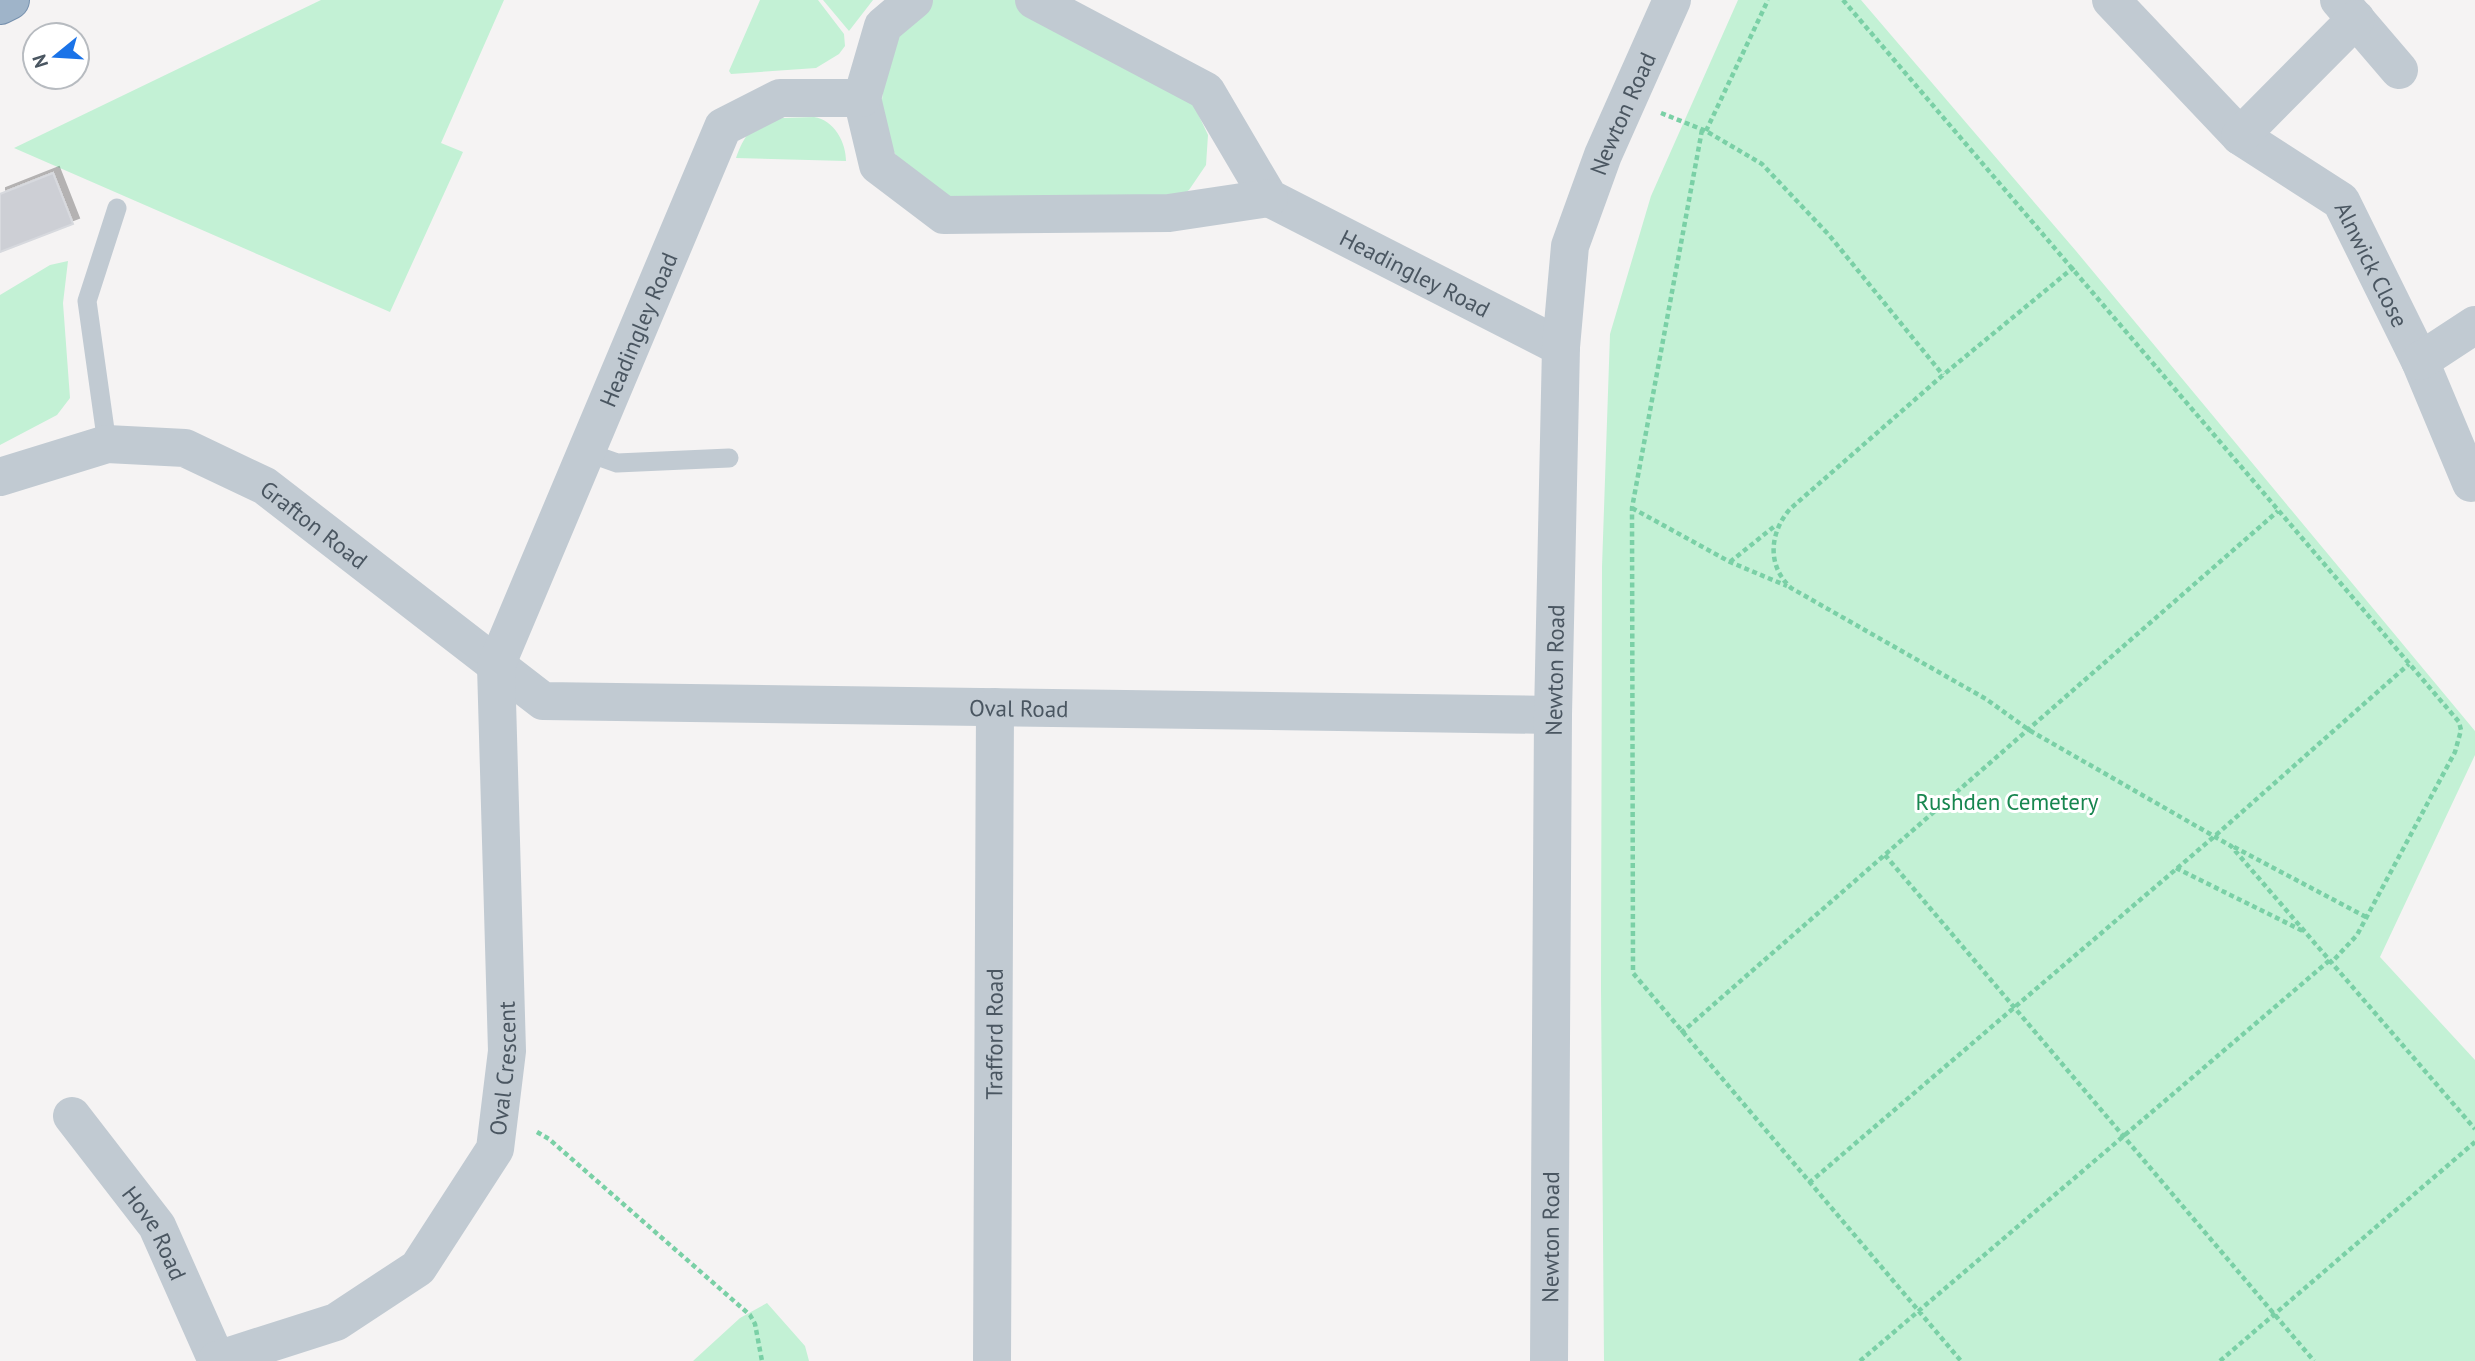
<svg xmlns="http://www.w3.org/2000/svg" width="2475" height="1361" viewBox="0 0 2475 1361" font-family="'PT Sans',sans-serif">
<style>
.green{fill:#c3f1d5}
.building{fill:#cdcfd5;stroke:#d7d9de;stroke-width:2;filter:url(#shadow)}
.lines{fill:none;stroke-linecap:round;stroke-linejoin:round}
.trunk-casing{stroke:#7690ad;stroke-width:40}
.path{stroke:#7ad0a6;stroke-width:4.5;stroke-dasharray:5 3.5;stroke-linecap:butt}
.service{stroke:#c1cad2;stroke-width:19}
.minor{stroke:#c1cad2;stroke-width:38}
.tertiary{stroke:#c1cad2;stroke-width:38}
.trunk{stroke:#9fb4c9;stroke-width:38}
.labels{text-anchor:middle;dominant-baseline:central;stroke-width:6;stroke-linejoin:round;paint-order:stroke}
.street-label{font-size:23px;fill:#4a5661;stroke:#fff}
.park-label{font-size:23px;fill:#17864f;stroke:#fff}
</style>
<defs>
<filter id="shadow"><feDropShadow dx="6" dy="-6" stdDeviation="0" flood-color="#0004"/></filter>
</defs>
<rect width="100%" height="100%" fill="#f5f3f3"/>
<!-- green -->
<path class="green" d="M321,0H504L441,143L463,152L390,312L14,148Z
M760,0H818L844,34L845,46L839,54L816,68L731,74L729,71Z
M823,0H873L849,31Z
M932,0H1025L1192,101L1208,135L1206,165L1189,190L1175,199L957,203L908,177L879,125L889,40Z
M1738,0H1861L2076,251L2475,731V755L2380,957L2475,1060V1361H1604L1601,989L1602,567L1610,334L1651,196Z
M814,117C834,120 846,142 846,161L736,158C752,112 772,119 814,117Z
M68,261L63,303L70,398L57,415L0,445V295L50,265Z
M767,1303L805,1346L809,1361H693L740,1318Z"/>
<!-- building -->
<path class="building" d="M53,173L73,224L0,252V194Z"/>
<g class="lines">
<defs>
<path id="trunk" d="M0,5L10,0"/>
</defs>
<!-- trunk casing -->
<use href="#trunk" class="trunk-casing"/>
<!-- path -->
<path class="path" d="M1843,0L2459,722L2461,730L2455,752L2357,935L2332,962
M1661,113L1706,131L1762,164L1829,235L1943,375
M1702,130L1632,508L1633,973L1961,1361
M1706,131L1768,0
M2074,267L1943,375L1790,509C1770,532 1766,565 1791,588L1986,699L2029,730L2231,846L2475,1129
M1632,508L1730,562L1787,586
M1730,562L1776,525
M2234,847L2366,917
M1885,855L2314,1361
M2176,868L2305,932
M1681,1033L2278,511
M537,1132L549,1139L750,1315L755,1324L762,1361
M1809,1183L2216,835L2409,664
M1860,1361L2330,960
M2220,1361L2475,1142"/>
<!-- service -->
<path class="service" d="M107,444L87,301L117,208
M586,452L617,463L729,458"/>
<!-- minor -->
<g class="minor">
<path id="s1" d="M1034,0L1206,91L1269,198L1561,347"/>
<path id="s2" d="M2111,0L2240,136L2341,201L2420,361L2471,483"/>
<path d="M2339,0L2399,70"/>
<path d="M862,98L878,165L944,215L1169,213L1269,198"/>
<path d="M2240,136L2356,19"/>
<path d="M2420,361L2475,325"/>
<path id="s3" d="M0,477L107,444L185,448L265,486L543,701L1553,715"/>
<path id="s4" d="M72,1116L157,1226L217,1361"/>
<path id="s5" d="M217,1360L336,1322L418,1268L495,1149L507,1051L496,666L723,127L780,98H862L883,26L914,0"/>
<path id="s6" d="M992,1361L995,707"/>
</g>
<!-- tertiary -->
<path class="tertiary" id="s7" d="M1549,1361L1553,715L1561,347L1570,246L1603,155L1672,0"/>
<!-- trunk -->
<use href="#trunk" class="trunk"/>
</g>
<g class="labels">
<!-- street labels -->
<g class="street-label">
<text stroke="none"><textPath href="#s7" startOffset="1258">Newton Road</textPath></text>
<text stroke="none"><textPath href="#s2" startOffset="378">Alnwick Close</textPath></text>
<text stroke="none"><textPath href="#s1" startOffset="483">Headingley Road</textPath></text>
<text stroke="none"><textPath href="#s5" startOffset="1214">Headingley Road</textPath></text>
<text stroke="none"><textPath href="#s3" startOffset="341">Grafton Road</textPath></text>
<text stroke="none"><textPath href="#s7" startOffset="691">Newton Road</textPath></text>
<text stroke="none"><textPath href="#s3" startOffset="1106">Oval Road</textPath></text>
<text stroke="none"><textPath href="#s6" startOffset="327">Trafford Road</textPath></text>
<text stroke="none"><textPath href="#s5" startOffset="446">Oval Crescent</textPath></text>
<text stroke="none"><textPath href="#s4" startOffset="144">Hove Road</textPath></text>
<text stroke="none"><textPath href="#s7" startOffset="124">Newton Road</textPath></text>
</g>
<!-- park labels -->
<g class="park-label">
<text x="2007" y="801">Rushden Cemetery</text>
</g>
</g>
<!-- north arrow -->
<g transform="translate(56 56) rotate(252)"><circle r="33" fill="#ffffff" stroke="#b7bbc0" stroke-width="2"/>
<path d="M0-5L12 26L0 18L-12 26Z" fill="#1a73e8"/>
<text y="-10" font-size="19" font-weight="bold" text-anchor="middle" fill="#4a5661">N</text>
</g>
</svg>
